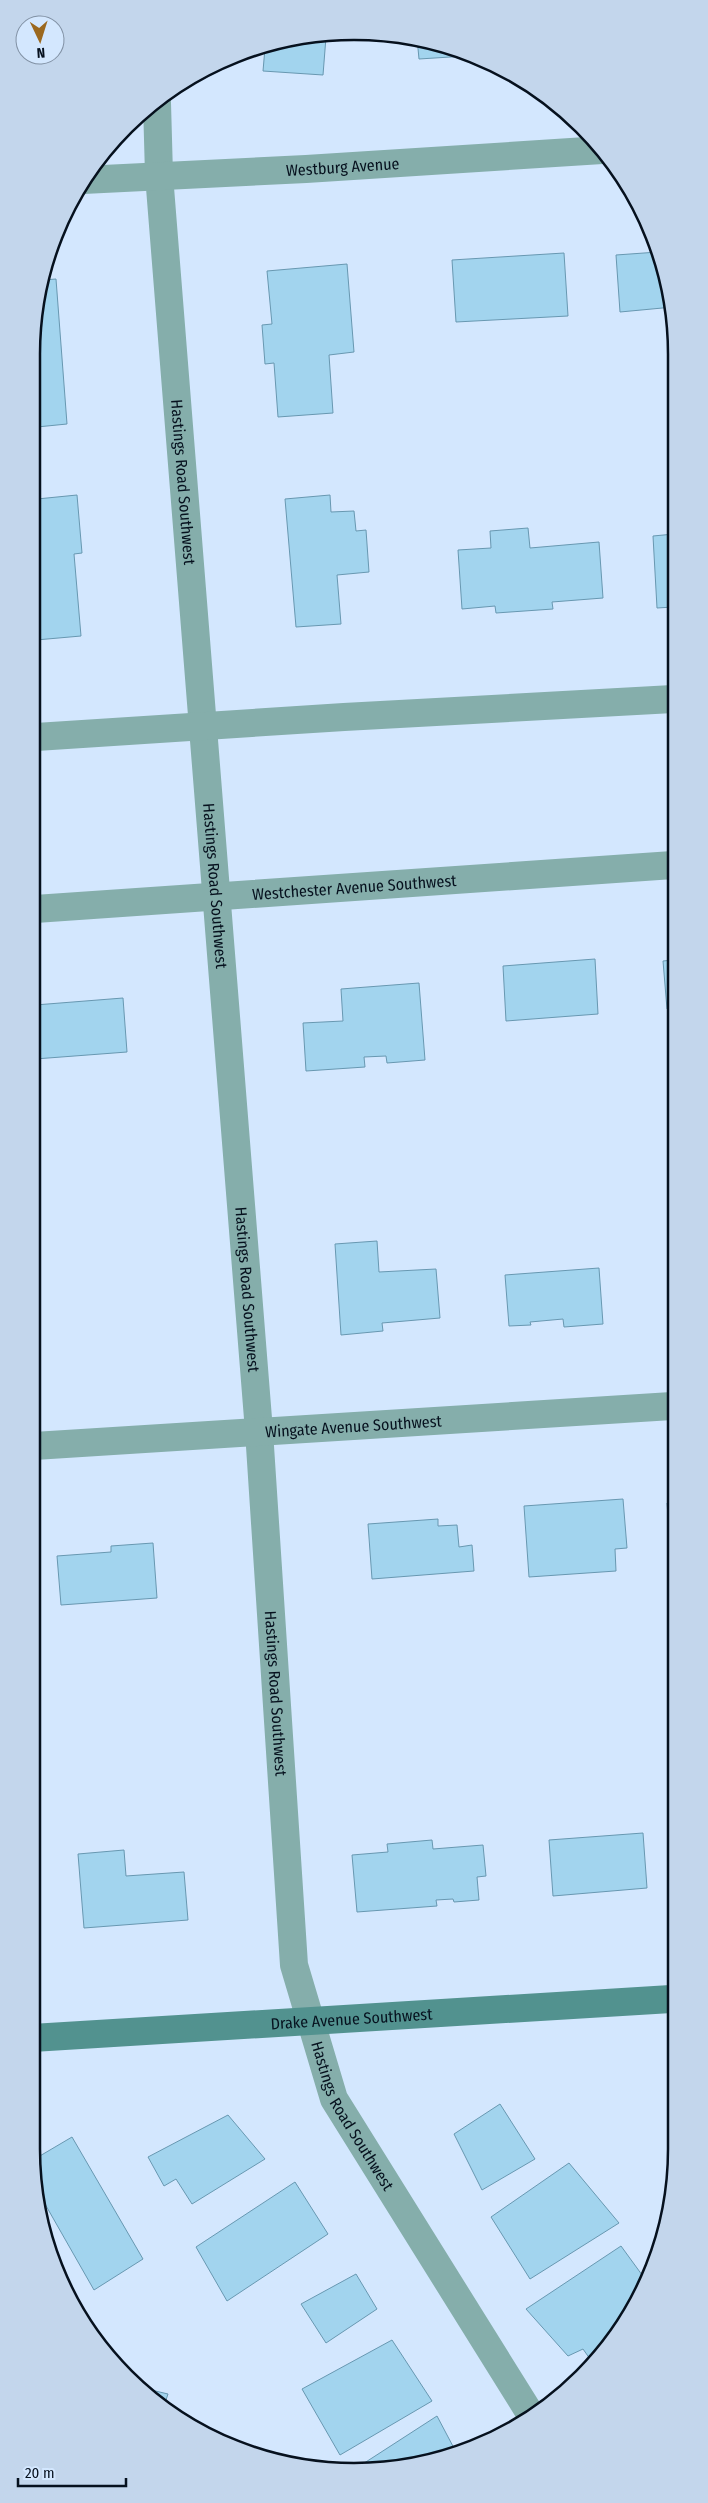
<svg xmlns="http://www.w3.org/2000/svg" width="708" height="2503" viewBox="0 0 708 2503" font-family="'Fira Sans Condensed',sans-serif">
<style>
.building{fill:#a2d4ee;stroke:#6898b1}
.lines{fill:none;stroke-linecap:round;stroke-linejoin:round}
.street{stroke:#85aeab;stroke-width:28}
.secondary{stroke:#52928f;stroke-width:28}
.labels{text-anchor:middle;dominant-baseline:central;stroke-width:4;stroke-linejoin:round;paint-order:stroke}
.street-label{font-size:16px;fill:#06111e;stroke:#d3e7fe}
.rim{fill:none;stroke:#06111e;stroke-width:2.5}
</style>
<rect width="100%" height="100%" fill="#d3e7fe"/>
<!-- building -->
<path class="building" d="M326,37L323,75L263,71L265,48L291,38Z
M417,38L466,56L419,59Z
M658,252L673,307L620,312L616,255Z
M564,253L568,316L456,322L452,260Z
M347,264L354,352L329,355L333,413L278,417L274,363L265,364L262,325L272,324L267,271Z
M56,279L67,424L37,427V291L42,280Z
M77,495L82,553L74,554L81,636L36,640L37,499Z
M330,495L331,512L354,511L356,531L366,530L369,572L337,575L341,624L296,627L285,499Z
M528,528L530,548L599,542L603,598L552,602L553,609L496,613L495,606L462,609L458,550L491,548L490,531Z
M674,534L673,607L657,608L653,536Z
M595,959L598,1014L506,1021L503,966Z
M673,960V1009H667L663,961Z
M419,983L425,1060L387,1063L386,1056L364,1057L365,1067L306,1071L303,1023L343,1021L341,989Z
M123,998L127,1052L35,1059V1005Z
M377,1241L379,1272L436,1269L440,1318L382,1323L383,1331L341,1335L335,1244Z
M599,1268L603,1324L564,1327L563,1319L530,1322L531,1325L509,1326L505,1275Z
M623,1499L627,1548L615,1549L616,1571L529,1577L524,1506Z
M672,1502V1566L667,1503Z
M438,1519V1526L457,1525L459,1547L472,1545L474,1571L372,1579L368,1524Z
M153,1543L157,1598L61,1605L57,1556L111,1552V1546Z
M643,1833L647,1888L553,1896L549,1840Z
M432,1840L433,1849L483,1845L486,1876L477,1877L479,1900L454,1902L453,1899L436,1900L437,1906L357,1912L352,1855L388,1852L387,1844Z
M124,1850L126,1876L184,1872L188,1920L84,1928L78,1854Z
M500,2104L535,2159L482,2190L454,2134Z
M228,2115L265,2159L192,2204L176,2179L164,2186L148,2157Z
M72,2137L143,2259L94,2290L41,2197L33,2160Z
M569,2163L619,2223L530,2279L491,2217Z
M295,2182L328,2234L227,2301L196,2247Z
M621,2246L645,2279L633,2311L590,2359L583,2349L568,2356L526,2309Z
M356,2274L377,2309L326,2343L301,2304Z
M392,2340L432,2401L340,2455L302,2389Z
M147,2389L168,2394L165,2403Z
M437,2416L456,2452L438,2461L355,2469Z"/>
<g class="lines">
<!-- street -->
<g class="street">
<path id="s1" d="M157,103L159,175L259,1431L294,1965L334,2099L531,2415"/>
<path id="s2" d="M83,180L306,169L602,150"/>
<path d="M36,737L344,717L673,699"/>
<path id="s3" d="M35,909L673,865"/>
<path id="s4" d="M34,1446L672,1406"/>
</g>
<!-- secondary -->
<path class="secondary" id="s5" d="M32,2038L671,1999"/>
</g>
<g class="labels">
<!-- street labels -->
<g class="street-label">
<text stroke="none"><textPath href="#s2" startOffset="260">Westburg Avenue</textPath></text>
<text stroke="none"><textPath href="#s1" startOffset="380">Hastings Road Southwest</textPath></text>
<text stroke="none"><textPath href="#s1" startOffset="785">Hastings Road Southwest</textPath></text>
<text stroke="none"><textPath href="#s3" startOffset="320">Westchester Avenue Southwest</textPath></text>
<text stroke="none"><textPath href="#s1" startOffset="1190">Hastings Road Southwest</textPath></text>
<text stroke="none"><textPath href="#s4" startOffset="320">Wingate Avenue Southwest</textPath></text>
<text stroke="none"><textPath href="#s1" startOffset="1595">Hastings Road Southwest</textPath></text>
<text stroke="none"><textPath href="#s5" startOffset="320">Drake Avenue Southwest</textPath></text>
<text stroke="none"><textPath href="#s1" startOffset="2030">Hastings Road Southwest</textPath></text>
</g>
</g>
<!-- crop -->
<path d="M0 0H708V2503H0ZM354 40H354A314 314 0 0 1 668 354V2149A314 314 0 0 1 354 2463H354A314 314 0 0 1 40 2149V354A314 314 0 0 1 354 40Z" fill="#c3d6ec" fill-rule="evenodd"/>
<path class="rim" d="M354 40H354A314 314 0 0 1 668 354V2149A314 314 0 0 1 354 2463H354A314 314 0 0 1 40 2149V354A314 314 0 0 1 354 40Z"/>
<!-- north arrow -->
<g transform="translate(40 40) rotate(176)"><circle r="24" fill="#d3e7fe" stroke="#8191a4"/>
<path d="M0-4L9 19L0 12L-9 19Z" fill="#9b681e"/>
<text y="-8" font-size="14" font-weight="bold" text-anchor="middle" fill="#06111e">N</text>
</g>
<!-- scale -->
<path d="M18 2478v8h108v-8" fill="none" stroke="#06111e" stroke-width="2.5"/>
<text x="25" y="2478" font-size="15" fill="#06111e" stroke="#d3e7fe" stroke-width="4" paint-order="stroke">20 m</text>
</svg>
